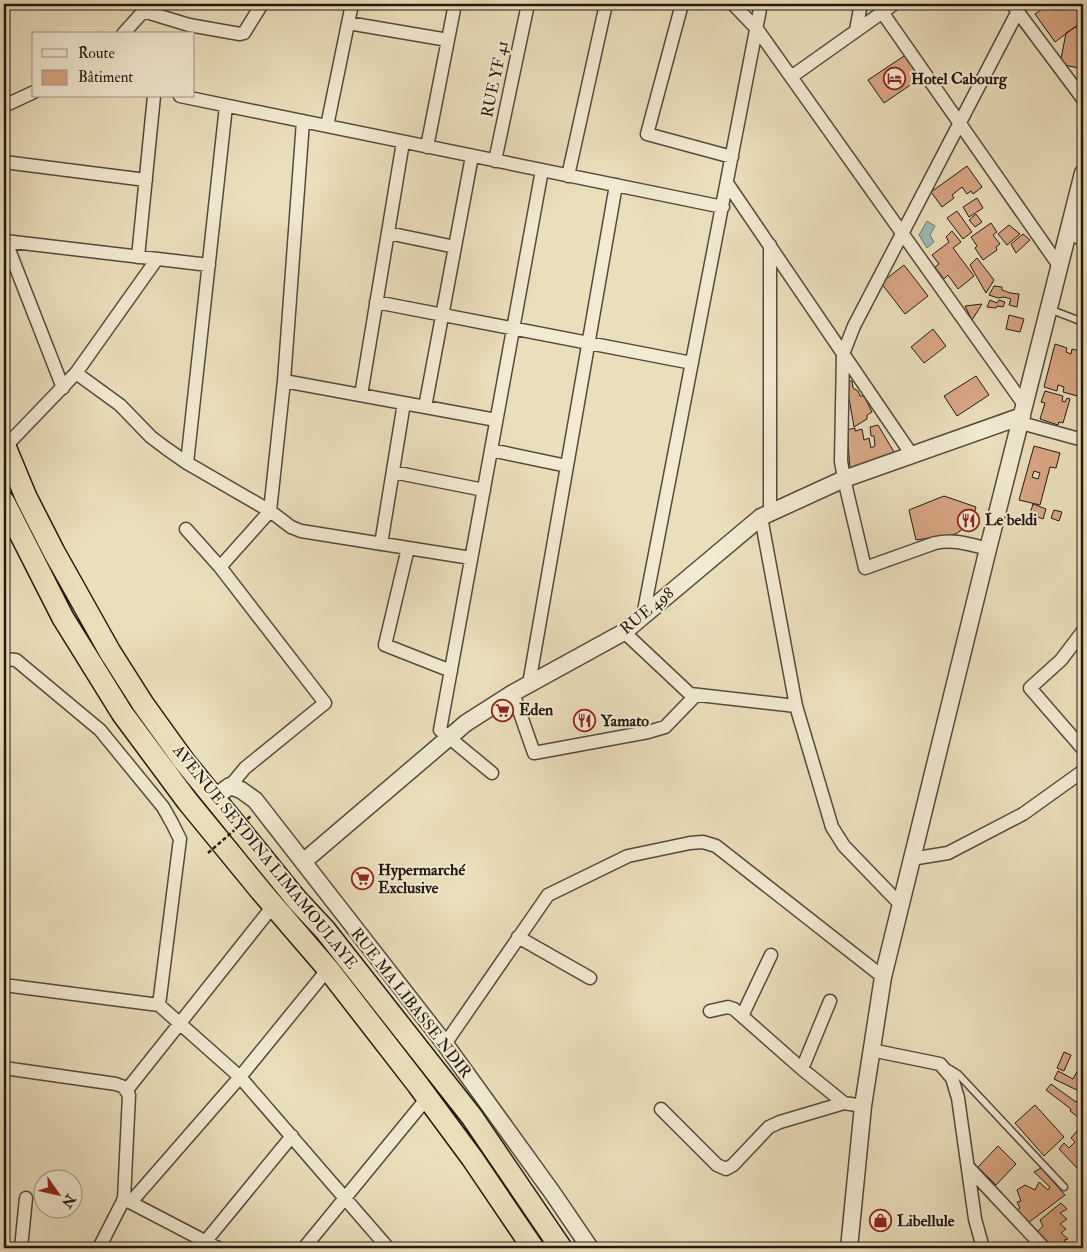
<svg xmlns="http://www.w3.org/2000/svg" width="1087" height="1252" viewBox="0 0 1087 1252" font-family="'IM FELL Double Pica',serif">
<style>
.water{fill:#9abbb8;stroke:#6a7a76}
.building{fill:#d9a784;stroke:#221912;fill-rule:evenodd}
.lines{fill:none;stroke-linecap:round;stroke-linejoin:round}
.service-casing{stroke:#544a3c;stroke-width:9}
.minor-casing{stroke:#544a3c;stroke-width:15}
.tertiary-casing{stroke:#544a3c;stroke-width:19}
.trunk-casing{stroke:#221912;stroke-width:24}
.service{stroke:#f2ead3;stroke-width:6}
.minor{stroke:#f2ead3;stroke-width:12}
.tertiary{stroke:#f2ead3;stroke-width:16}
.trunk{stroke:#ebdfbb;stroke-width:21}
.path-bridge{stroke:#221912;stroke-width:2.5;stroke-dasharray:4 2.5;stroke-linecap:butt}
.labels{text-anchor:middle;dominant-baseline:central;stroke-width:4;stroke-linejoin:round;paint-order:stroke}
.street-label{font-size:16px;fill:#221912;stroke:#f2ead3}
.poi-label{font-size:16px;font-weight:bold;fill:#221912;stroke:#f2ead3;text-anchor:start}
</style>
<rect width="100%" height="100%" fill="#ebdfbb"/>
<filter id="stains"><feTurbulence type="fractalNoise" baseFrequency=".004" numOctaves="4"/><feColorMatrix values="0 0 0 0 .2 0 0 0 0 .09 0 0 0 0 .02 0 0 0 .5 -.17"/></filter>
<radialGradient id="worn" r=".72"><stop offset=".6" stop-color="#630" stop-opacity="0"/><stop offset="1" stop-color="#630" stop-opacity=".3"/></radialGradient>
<!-- water -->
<path class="water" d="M927,221L935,226L930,235L934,242L927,248L919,235Z"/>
<!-- building -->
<path class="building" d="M1049,4H1079L1083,9V21L1055,42L1035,14Z
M1075,27L1083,29V69L1060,64L1066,33Z
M907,54L922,77L884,103L868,80Z
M967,166L982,187L973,194L971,191L967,194L962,187L952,195L954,198L942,207L931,192Z
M977,198L983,208L969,217L963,207Z
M957,211L972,232L963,239L947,218Z
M976,214L982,222L975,227L969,220Z
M991,223L997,232L993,235L1000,244L996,247L997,250L983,260L975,248L977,246L971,237Z
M1009,225L1020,234L1007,245L998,234Z
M952,231L961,242L953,248L974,276L958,289L948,275L944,279L935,267L939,264L932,255L949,242L946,237Z
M1023,234L1030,240L1016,253L1011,244Z
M977,258L994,280L986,293L970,265Z
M904,265L928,296L905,314L881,283Z
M994,286L1002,287V290L1010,293L1019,294L1017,307L1009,305L1011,299L1004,297L998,298L989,295Z
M990,300L997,303L999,300L1005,302L1003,307L997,306L996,308L987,307Z
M982,304L972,320L965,306Z
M1009,315L1024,319L1020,332L1006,329Z
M933,329L946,346L924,363L911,347Z
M1055,344L1067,348L1066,352L1071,354L1072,349L1083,352V390L1081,397L1063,392L1064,387L1058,385L1057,391L1044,387Z
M976,376L989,395L957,416L944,396Z
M846,381H852L853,388L858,391L860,396H864L872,412L867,415V419L854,427Z
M1045,391L1063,396L1062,401L1065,402L1067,398L1070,399L1063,423L1059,422L1058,425L1040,419L1045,403L1041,402Z
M878,425L894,452L850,470L847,430L855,428V431L862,429L864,440L869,438L871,448L875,446L874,436H871L870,427Z
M1034,446L1060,453L1056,468L1050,467L1040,505L1019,500ZM1034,471L1040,473L1038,479L1032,477Z
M944,496L976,507L972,522L956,534L916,540L909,510Z
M1033,504L1046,509L1043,519L1030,514Z
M1054,510L1062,512L1059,521L1051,518Z
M1064,1052L1071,1055L1064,1071L1057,1068Z
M1078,1070L1083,1073V1082L1079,1091L1054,1079L1058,1071L1073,1079Z
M1051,1084L1076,1102L1080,1097L1083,1100V1110L1078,1117L1070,1111L1071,1109L1046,1090Z
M1035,1105L1064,1137L1044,1156L1015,1123Z
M1077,1131L1083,1137V1162L1077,1168L1059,1149L1064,1143L1069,1148L1075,1142L1071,1138Z
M998,1146L1016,1164L996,1185L978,1167Z
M1041,1168L1065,1195L1028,1223L1017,1210L1020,1208L1017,1202L1021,1201L1017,1190L1025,1185L1035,1190L1039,1182L1048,1190L1050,1187L1034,1172Z
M1061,1203L1067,1209L1060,1213L1067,1219L1060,1224L1066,1229L1061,1233L1068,1239L1064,1240L1069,1246L1066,1248H1049L1036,1233L1043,1226L1040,1220Z"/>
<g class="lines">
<defs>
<path id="service" d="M131,4H132
M4,7L6,4
M1049,309L1083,322
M950,1069L958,1074L1064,1187"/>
<path id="minor" d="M682,4L647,134L732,157
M733,4L757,29L1025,406
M1012,4L1083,99
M143,11L189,25L240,34L244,33L262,4
M882,12L1060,267
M348,23L448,40
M856,30L861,4
M123,34L150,4
M791,77L894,4
M180,96L723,207
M4,106L34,92
M327,126L352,4
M427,147L455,4
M495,161L528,4
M4,162L146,180
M568,176L606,4
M727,183L912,455
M1069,232L1083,240
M388,233L455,247
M4,237L63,388
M5,241L209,265
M770,245V512
M138,257L154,96
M376,302L692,363
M76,373L120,405L151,437L167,449L187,463L270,511L291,527L301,531L471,558
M284,381L496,420
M361,395L403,142
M425,407L472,156
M1021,423L1083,440
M5,447L76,373L157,259
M491,450L567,466
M187,463L226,106
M393,472L484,490
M761,517L796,706L832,827L844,846L900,904
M186,529L220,567
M381,544L404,403
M408,548L385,645L451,671
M988,549C969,544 954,539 935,543L865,568L844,479L841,461L843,354L854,326L1018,11
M643,616L761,4
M1083,631L1061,660L1030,688L1083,749
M624,632L690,694L796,706
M4,659L16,660L100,730L163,807L172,823L180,839L159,1005
M529,684L616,185
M513,693L534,753L648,732L665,727L696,695
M492,773L440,730L542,170
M230,786L245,768L325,703L220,567L270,511L284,381L303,121
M911,859L948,853L1023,814L1083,771
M518,937L590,978
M4,985L159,1005L240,1077L388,1248
M710,1011L728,1007L734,1009L802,1069L844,1103L863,1106
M742,1016L771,955
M445,1044L548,895L628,856L690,843L703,842L716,846L883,977
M871,1050L940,1064L952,1078L958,1098L975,1219L983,1248
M4,1068L116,1084L124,1087L129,1095L124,1199L99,1248
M802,1069L830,1001
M126,1091L273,906
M661,1109L717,1165L726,1169L733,1165L769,1127L780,1122L844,1103
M969,1168L1044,1248
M124,1199L218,1248
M131,1202L240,1077L328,969
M21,1248L26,1198
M202,1248L205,1242L292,1136
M304,1248L427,1098"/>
<path id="tertiary" d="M215,797L230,786L241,790L255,800L445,1044L554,1195L590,1248
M303,862L466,723L513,693L624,632L761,517L844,479L1022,416
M849,1248L863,1106L883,977L988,549L1083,173"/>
<path id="trunk" d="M4,444L26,497L54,552L110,652L143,704L184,761L297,900L325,930L472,1117L561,1248
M4,502L63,618L122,713L188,802L261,891L328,969L418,1085L472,1158L533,1248"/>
</defs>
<!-- service casing -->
<use href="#service" class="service-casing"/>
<!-- minor casing -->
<use href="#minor" class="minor-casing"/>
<!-- tertiary casing -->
<use href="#tertiary" class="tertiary-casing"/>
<!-- trunk casing -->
<use href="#trunk" class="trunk-casing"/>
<!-- service -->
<use href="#service" class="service"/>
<!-- minor -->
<use href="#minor" class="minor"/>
<!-- tertiary -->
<use href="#tertiary" class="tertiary"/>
<!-- trunk -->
<use href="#trunk" class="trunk"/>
<!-- path-bridge -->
<path class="path-bridge" d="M208,853L252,815"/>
</g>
<!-- icons -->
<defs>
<symbol id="hotel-ring" viewBox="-11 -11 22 22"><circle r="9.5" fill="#f2ead3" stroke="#8f2418" stroke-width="1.5"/><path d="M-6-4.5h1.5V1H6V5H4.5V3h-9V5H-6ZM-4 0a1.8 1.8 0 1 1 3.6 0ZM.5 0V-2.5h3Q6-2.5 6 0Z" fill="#8f2418"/></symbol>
<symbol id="restaurant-ring" viewBox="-11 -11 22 22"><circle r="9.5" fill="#f2ead3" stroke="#8f2418" stroke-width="1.5"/><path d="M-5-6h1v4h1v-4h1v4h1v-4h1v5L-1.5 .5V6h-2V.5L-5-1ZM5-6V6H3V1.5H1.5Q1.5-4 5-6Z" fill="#8f2418"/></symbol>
<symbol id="supermarket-ring" viewBox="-11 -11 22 22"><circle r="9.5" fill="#f2ead3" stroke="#8f2418" stroke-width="1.5"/><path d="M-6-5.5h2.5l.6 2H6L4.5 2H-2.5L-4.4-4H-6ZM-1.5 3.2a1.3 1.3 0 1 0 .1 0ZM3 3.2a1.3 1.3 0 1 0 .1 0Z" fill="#8f2418"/></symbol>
<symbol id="shop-ring" viewBox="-11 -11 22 22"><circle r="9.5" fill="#f2ead3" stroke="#8f2418" stroke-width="1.5"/><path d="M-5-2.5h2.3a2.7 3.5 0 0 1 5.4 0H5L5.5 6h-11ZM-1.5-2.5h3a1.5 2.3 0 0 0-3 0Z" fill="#8f2418"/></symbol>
</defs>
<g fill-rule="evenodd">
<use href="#hotel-ring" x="882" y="66" width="25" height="25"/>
<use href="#restaurant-ring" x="956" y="508" width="25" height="25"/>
<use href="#supermarket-ring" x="490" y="698" width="25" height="25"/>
<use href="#restaurant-ring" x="572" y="708" width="25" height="25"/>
<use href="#supermarket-ring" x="350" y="866" width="25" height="25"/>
<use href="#shop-ring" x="868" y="1208" width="25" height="25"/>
</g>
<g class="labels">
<!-- street labels -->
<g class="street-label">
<text transform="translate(495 79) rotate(-78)">RUE YF 41</text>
<text transform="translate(647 611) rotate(-39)">RUE 498</text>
<text transform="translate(265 857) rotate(51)">AVENUE SEYDINA LIMAMOULAYE</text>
<text transform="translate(411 1003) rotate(52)">RUE MA LIBASSE NDIR</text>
</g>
<!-- poi labels -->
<g class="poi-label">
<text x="911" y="79">Hotel Cabourg</text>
<text x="985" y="520">Le beldi</text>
<text x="519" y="710">Eden</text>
<text x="601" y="721">Yamato</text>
<text x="378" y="870">Hypermarché<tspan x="378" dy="18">Exclusive</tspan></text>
<text x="897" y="1221">Libellule</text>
</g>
</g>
<!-- margin -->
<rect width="1087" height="1252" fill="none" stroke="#ebdfbb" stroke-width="20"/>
<rect x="5" y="5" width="1077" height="1242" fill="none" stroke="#221912" stroke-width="2.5"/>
<rect x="10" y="10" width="1067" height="1232" fill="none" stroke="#221912"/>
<!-- legend -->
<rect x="32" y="32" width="162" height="65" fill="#f2ead3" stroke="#9f9686"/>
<rect x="42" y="49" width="25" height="8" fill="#f2ead3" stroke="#9f9686"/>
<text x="78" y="58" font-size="15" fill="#221912">Route</text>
<rect x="42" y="70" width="25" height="15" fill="#d9a784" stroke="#9f9686"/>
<text x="78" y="82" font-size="15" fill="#221912">Bâtiment</text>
<!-- north arrow -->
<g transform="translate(58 1194) rotate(124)"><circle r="24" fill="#f2ead3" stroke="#9f9686"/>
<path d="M0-4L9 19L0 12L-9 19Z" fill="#8f2418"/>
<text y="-8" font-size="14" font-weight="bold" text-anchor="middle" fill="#221912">N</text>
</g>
<rect width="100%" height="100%" filter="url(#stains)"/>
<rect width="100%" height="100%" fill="url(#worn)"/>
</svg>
